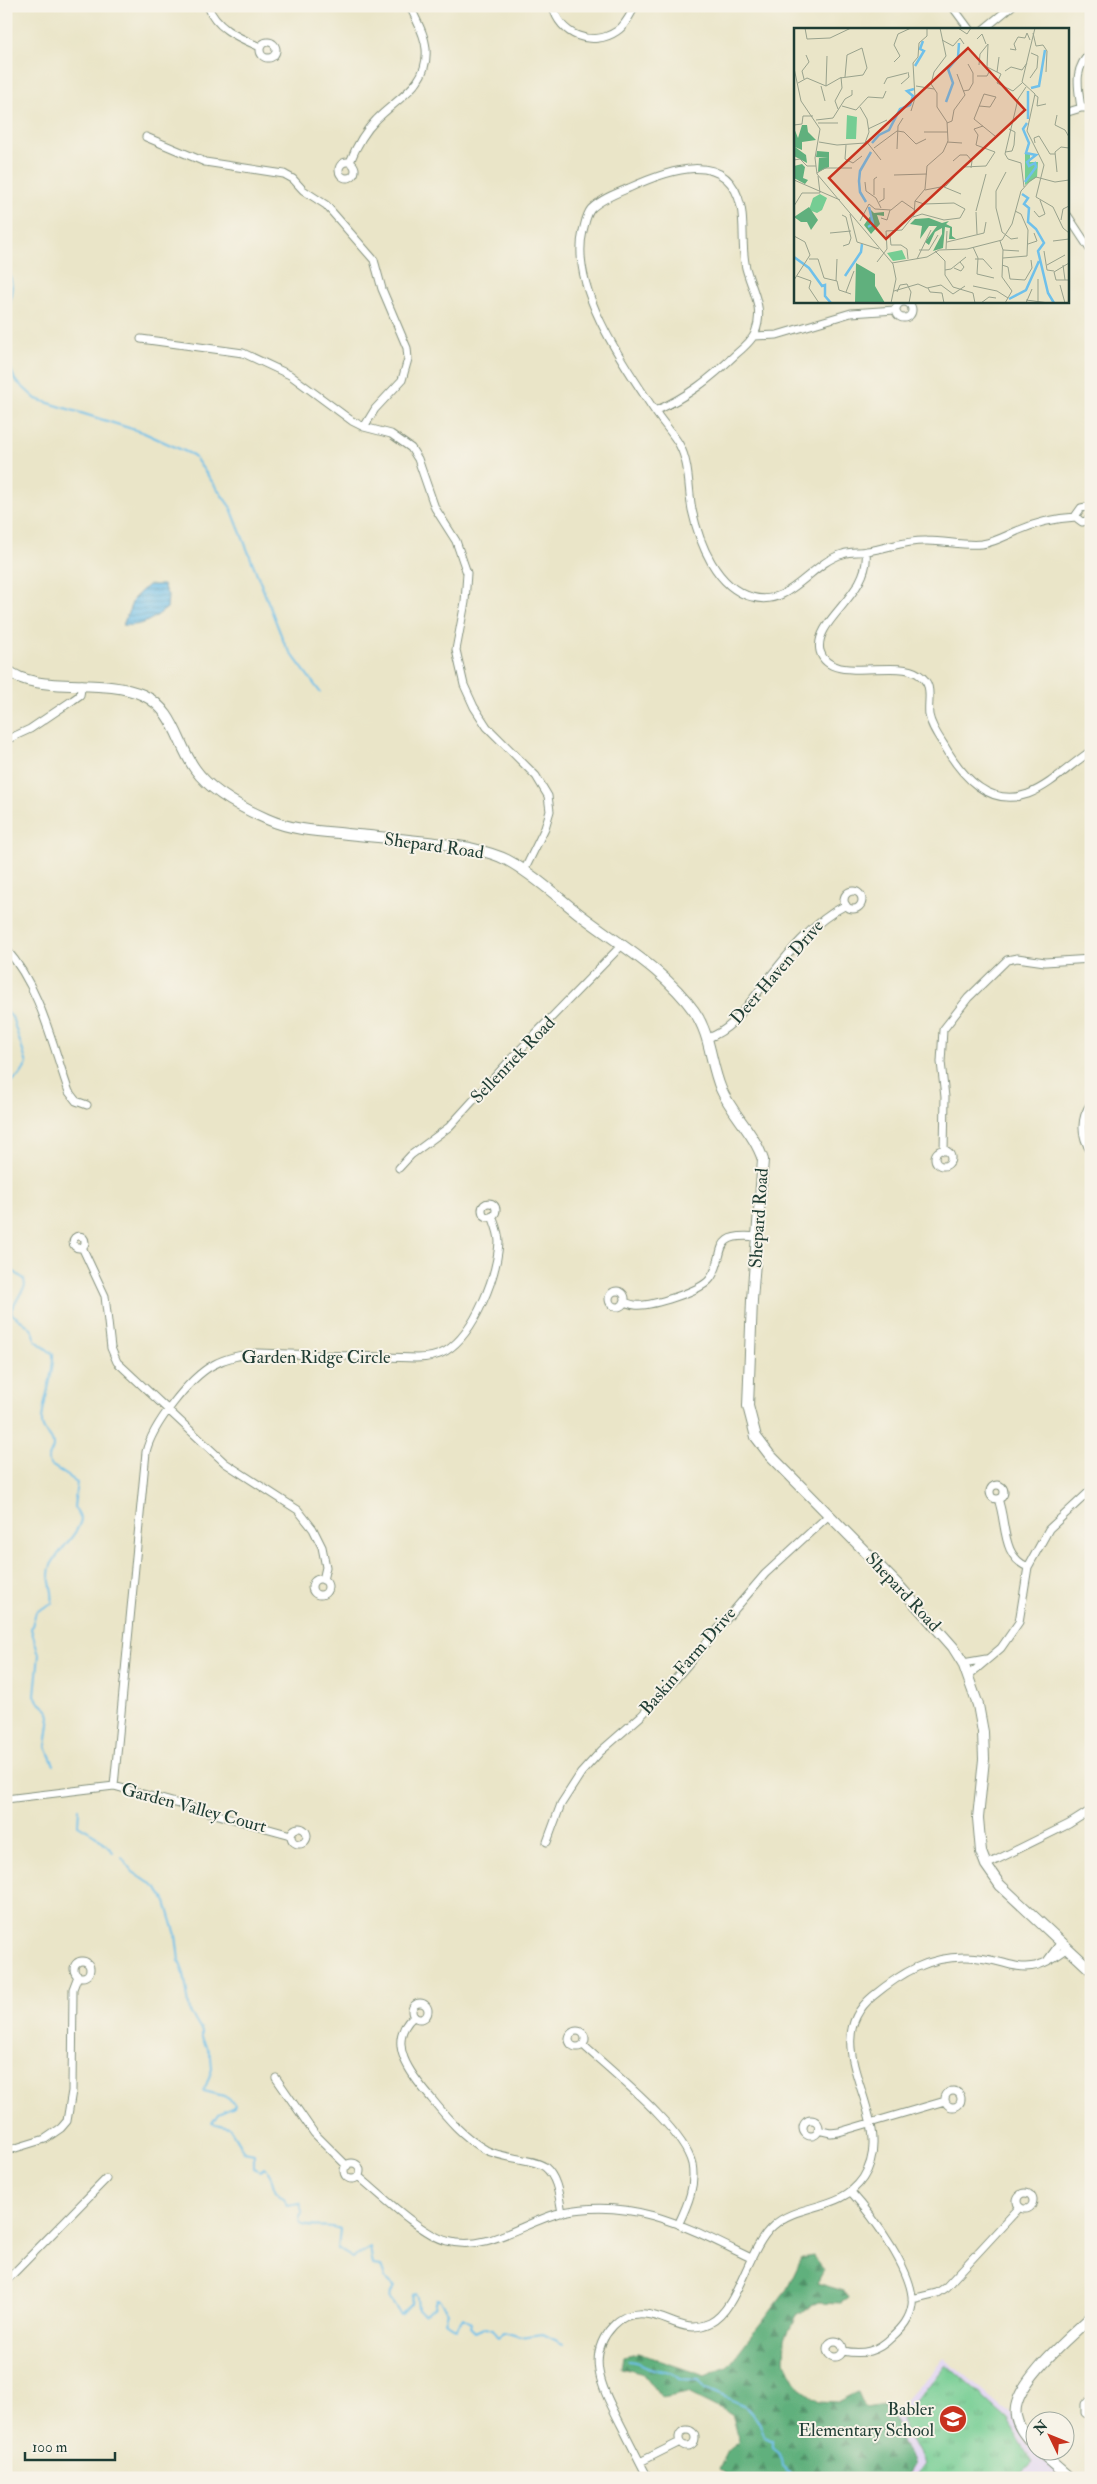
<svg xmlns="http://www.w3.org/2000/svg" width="1097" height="2484" viewBox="0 0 1097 2484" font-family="'IM FELL Double Pica',serif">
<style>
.built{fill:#e1d4f4}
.forest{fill:url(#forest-firs);stroke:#407658}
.park{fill:url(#park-tufts);stroke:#4a8564}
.water{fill:url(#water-rules);stroke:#477e8f}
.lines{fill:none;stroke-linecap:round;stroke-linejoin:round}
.stream{stroke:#6fc0ea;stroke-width:2}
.street-casing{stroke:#84917e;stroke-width:9}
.secondary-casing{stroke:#84917e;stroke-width:12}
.street{stroke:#fff;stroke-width:7}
.secondary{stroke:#fff;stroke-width:10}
.labels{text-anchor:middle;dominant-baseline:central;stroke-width:4;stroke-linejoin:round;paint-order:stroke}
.street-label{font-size:18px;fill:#1f3d34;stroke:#f7f3e8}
.poi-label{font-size:18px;fill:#1f3d34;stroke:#f7f3e8;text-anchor:end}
.inset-river{fill:none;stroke:#6fc0ea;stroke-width:2.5}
.inset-road{fill:none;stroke:#99a28d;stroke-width:1}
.view{fill:#c8321e;fill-opacity:0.15;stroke:#c8321e;stroke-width:2.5}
.inset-edge{fill:none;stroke:#1f3d34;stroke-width:2.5}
</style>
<defs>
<pattern id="forest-firs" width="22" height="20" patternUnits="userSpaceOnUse" patternTransform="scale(1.25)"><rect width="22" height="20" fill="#60b07d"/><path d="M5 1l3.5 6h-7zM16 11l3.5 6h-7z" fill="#4f9067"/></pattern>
<pattern id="park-tufts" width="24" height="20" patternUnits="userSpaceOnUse" patternTransform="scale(1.25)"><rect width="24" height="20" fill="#75cd93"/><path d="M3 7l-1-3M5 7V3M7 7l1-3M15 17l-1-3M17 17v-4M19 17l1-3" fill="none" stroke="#5fa879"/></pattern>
<pattern id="water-rules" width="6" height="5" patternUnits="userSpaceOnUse" patternTransform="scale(1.25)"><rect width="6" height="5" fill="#6fc0ea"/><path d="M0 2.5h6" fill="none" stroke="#5b9dbe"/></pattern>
</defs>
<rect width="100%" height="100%" fill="#f7f3e8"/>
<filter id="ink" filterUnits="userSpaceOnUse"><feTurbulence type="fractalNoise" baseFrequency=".02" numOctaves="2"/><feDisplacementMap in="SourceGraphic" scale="10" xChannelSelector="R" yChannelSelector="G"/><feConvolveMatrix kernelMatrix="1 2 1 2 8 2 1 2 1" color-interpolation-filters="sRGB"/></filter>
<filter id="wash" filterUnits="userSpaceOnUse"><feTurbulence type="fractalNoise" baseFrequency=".0096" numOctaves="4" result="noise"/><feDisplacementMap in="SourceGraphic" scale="20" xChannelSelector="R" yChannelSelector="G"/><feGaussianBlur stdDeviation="1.12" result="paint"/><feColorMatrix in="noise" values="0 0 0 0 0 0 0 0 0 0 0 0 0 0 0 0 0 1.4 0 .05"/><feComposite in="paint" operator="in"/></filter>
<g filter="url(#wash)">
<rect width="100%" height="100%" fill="#eae5c8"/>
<!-- built -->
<path class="built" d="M944,2358L1011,2415L1034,2452L1067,2478H905L913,2465L892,2416Z"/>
<!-- forest -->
<path class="forest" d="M813,2256L824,2270L817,2283L844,2291L848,2298L841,2303L818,2302L796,2316L785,2339L784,2360L799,2387L818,2401L838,2402L858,2392L865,2408L884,2405L892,2416L913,2465L905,2478H731L719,2469L728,2451L740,2441L732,2415L688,2393L662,2398L644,2374L621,2368L623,2356L638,2353L705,2376L727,2367L787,2289L802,2258Z"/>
<!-- park -->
<path class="park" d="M946,2364L1008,2420L1032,2462L1015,2478H914L924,2464L901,2420Z"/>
<!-- water -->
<path class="water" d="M148,585H163L168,596L167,608C153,619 142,627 123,625L134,598Z"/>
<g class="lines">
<!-- stream -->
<path class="stream" d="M6,219L11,239L9,270L12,286L8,316V363L15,380L36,399L142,432L193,455L231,508L285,645L320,692
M6,1010L12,1017L27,1064L21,1074L6,1086
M6,1266L24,1279L25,1286L11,1310L12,1314C21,1321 36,1328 35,1340L53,1354C54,1377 43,1399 42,1421C41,1433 54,1436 53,1446C53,1451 49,1455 48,1460L51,1465L77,1482L74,1507L81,1519C79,1533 58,1551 51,1565C45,1579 55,1589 52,1603L36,1612L31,1629L39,1654L35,1695L38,1701L48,1710L50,1716L46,1747L54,1765
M79,1809L78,1825L95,1835L113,1852
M122,1858L133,1872L158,1889L166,1902L176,1935L179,1961L184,1974L190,2012L202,2032V2038L211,2057L212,2069L204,2091L224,2096L235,2103L234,2107L218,2114L212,2123L229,2127L244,2152L254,2154V2168L260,2171L264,2168C274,2175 271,2185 277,2193C281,2198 285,2198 288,2205L300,2203L303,2211L299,2219L300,2224C312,2230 328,2223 340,2229L338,2249L353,2258L370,2248L373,2265L381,2266L385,2278L394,2286L389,2298L401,2315L411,2304L412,2295L415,2294L417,2297L418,2310L424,2314L434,2308L436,2300H439L448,2312L445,2321L456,2329L463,2318L471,2323L470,2327L475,2332L486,2327L493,2329L499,2338L504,2332L521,2337L543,2334L563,2344
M628,2361C642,2362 639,2364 650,2368C664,2373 667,2367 679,2379L699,2380L706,2389L744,2405L759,2422L765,2437L773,2441V2448L780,2454L782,2467L795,2478"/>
</g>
</g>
<g filter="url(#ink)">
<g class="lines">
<defs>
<path id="street" d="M208,6C216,29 240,38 260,47
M553,6C559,35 592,48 617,31C625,26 630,15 635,6
M952,6L969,29
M984,29L1012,6
M260 50a8 8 0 1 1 16 0a8 8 0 1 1-16 0Z
M1081,108C1078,86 1073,69 1091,52
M1068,112L1081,108H1091
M146,137L205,162L284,174L293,179L303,190L326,205L374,260L382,289L407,348L408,359L402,380L375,409L364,427
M350,162C356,147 364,132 376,120C397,98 429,85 426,49C425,34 416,20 410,6
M339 170a8 8 0 1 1 16 0a8 8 0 1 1-16 0Z
M1068,216L1091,251
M896 310a8 8 0 1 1 16 0a8 8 0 1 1-16 0Z
M754,336L777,335L851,313L895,310
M141,339L243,353L290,375L352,421L364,427L391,434L411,448L418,459L435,508L456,541L467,573L465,602L456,650L464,685L474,707L487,727L536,776L548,796L550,811L545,828L524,871
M655,411C687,397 710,379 735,355C742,349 752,341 755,333C765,308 752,291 746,268C741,248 745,227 741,207C728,147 666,171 629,188C617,193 601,199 591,209C586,215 585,224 583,231C569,289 626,368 657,414C664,424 673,434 679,444C690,464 688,488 692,510C699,542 716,588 752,597C790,608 810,563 843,554C851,551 859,553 867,551C888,548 906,540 927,541C946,541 964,546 982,544C995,542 1005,536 1017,531C1035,523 1057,518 1076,517
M1091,506L1081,508L1076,515L1078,519L1082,522L1091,520
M866,552C871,594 813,620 820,651C829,685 895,658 918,674C935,685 927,699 929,715C931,726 938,736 944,745C961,775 989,808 1028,794C1051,785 1070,765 1091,751
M6,740L30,729L73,700L80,695L82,684
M844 900a9 9 0 1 1 18 0a9 9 0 1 1-18 0Z
M6,949C40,987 52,1044 69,1092L76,1101L87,1105
M708,1038C732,1029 742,1012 758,992C783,960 810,923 846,905
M1091,1103C1080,1119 1081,1136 1091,1152
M935 1158a8 8 0 1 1 16 0a8 8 0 1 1-16 0Z
M944,1151L945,1097L941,1062L943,1030L968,998L1007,960L1017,958L1045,962L1091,959
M399,1168L411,1155L449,1127L511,1059L621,946
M482 1210a7 7 0 1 1 14 0a7 7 0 1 1-14 0Z
M73 1242a6 6 0 1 1 12 0a6 6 0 1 1-12 0Z
M82,1247L105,1296L111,1348L117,1362L225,1463L298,1510L313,1529L322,1547L326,1567L323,1580
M609 1299a8 8 0 1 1 16 0a8 8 0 1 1-16 0Z
M624,1302C628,1303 632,1305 635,1305C650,1307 701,1291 710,1279C728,1255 708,1232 757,1237
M990 1492a7 7 0 1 1 14 0a7 7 0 1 1-14 0Z
M998,1499C1007,1523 1001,1556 1028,1567
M312 1587a8 8 0 1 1 16 0a8 8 0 1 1-16 0Z
M963,1663L986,1659
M969,1675L1001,1648L1019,1622L1028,1567L1049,1529L1091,1490
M114,1786L146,1452C152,1426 189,1378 213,1365C227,1357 241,1355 257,1353L416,1358C426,1358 436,1357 446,1351C475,1333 497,1276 499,1242C499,1233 495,1224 492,1216
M6,1799L114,1786L291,1835
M291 1836a8 8 0 1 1 16 0a8 8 0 1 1-16 0Z
M547,1842L561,1804L581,1773L601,1751L641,1716L667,1689L765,1574L829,1515
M986,1865L1069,1824L1091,1810
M1047,1961L1061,1942
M74 1969a8 8 0 1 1 16 0a8 8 0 1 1-16 0Z
M412 2011a8 8 0 1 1 16 0a8 8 0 1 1-16 0Z
M414,2016C384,2042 412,2076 431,2098C448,2119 463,2137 486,2150C503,2159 532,2158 545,2167C558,2178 559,2197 562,2213
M569 2039a8 8 0 1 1 16 0a8 8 0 1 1-16 0Z
M583,2045C611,2071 684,2129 692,2164C696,2185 688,2204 679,2223
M276,2078L314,2133L347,2166
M945 2099a8 8 0 1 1 16 0a8 8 0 1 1-16 0Z
M803 2128a8 8 0 1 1 16 0a8 8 0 1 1-16 0Z
M818,2130L831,2133L839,2132L945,2101
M6,2151L45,2139L61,2128L67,2121L72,2091L73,1989L78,1976
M344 2171a8 8 0 1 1 16 0a8 8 0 1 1-16 0Z
M358,2176C380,2194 421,2234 447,2241C487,2253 525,2221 563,2212C635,2197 689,2228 751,2258
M1017 2201a8 8 0 1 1 16 0a8 8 0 1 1-16 0Z
M6,2281L106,2179
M912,2299L937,2293L946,2287L1020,2207
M827 2349a8 8 0 1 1 16 0a8 8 0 1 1-16 0Z
M843,2351C863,2355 877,2352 892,2337C902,2328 910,2319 912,2305C916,2274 871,2214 851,2192
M1091,2401L1085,2404V2413L1091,2416
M679 2438a8 8 0 1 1 16 0a8 8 0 1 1-16 0Z
M640,2462L680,2442
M648,2478C639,2460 630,2443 621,2425C605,2393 583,2357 613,2326C621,2317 633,2313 645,2314C669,2316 685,2335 710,2323C739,2309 747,2249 773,2226C799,2202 840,2212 863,2178C902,2119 811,2047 873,1996C901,1973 929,1956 967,1957C1015,1958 1021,1984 1068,1948"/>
<path id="secondary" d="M6,669C36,696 102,676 143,695C175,710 177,744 195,769C211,792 242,808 267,819C289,829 314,831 339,833C382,838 427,840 470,848C483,851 496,854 507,860C533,874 555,895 578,913C617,943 665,970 694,1011C711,1035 710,1063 721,1089C732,1114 755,1134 763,1160L752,1300L748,1406L756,1437L769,1454L900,1587L953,1647L963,1663L978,1705L983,1732L984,1759L978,1818L981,1852L986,1865L1000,1885L1091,1970
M1034,2446C1027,2437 1018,2428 1016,2416C1010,2387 1069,2337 1091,2317
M1040,2452L1070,2478"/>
</defs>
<!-- street casing -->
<use href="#street" class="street-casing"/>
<!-- secondary casing -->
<use href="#secondary" class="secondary-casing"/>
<!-- street -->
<use href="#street" class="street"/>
<!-- secondary -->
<use href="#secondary" class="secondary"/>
</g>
</g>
<!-- icons -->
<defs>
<symbol id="school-disc" viewBox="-11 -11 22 22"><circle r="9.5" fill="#c8321e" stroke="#f7f3e8"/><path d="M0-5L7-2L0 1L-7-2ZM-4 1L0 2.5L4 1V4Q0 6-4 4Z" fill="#fff"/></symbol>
</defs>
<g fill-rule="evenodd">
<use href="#school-disc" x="937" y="2403" width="32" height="32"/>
</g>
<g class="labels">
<!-- street labels -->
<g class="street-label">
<text transform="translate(434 846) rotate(8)">Shepard Road</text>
<text transform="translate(777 972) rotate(-49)">Deer Haven Drive</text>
<text transform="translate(513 1060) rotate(-46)">Sellenriek Road</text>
<text transform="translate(759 1218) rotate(-86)">Shepard Road</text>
<text x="316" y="1357">Garden Ridge Circle</text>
<text transform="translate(903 1592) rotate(47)">Shepard Road</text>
<text transform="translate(688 1661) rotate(-49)">Baskin Farm Drive</text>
<text transform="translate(194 1808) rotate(15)">Garden Valley Court</text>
</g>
<!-- poi labels -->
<g class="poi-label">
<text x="934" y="2409">Babler<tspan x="934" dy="21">Elementary School</tspan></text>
</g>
</g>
<!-- overview -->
<g transform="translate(794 28)">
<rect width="275" height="275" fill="#eae5c8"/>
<path d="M53,87L63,89L62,111H52ZM26,166L33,170L28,182L23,185L15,182L19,170ZM108,222L112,231L99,233L93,225Z" fill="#75cd93"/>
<path d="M8,97H13L14,104L22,112L8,114V122L1,119L12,127L13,135L0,128V100L4,110ZM23,123L35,124V139L24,144L25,130H34L22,129ZM8,136L11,139L9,150L14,152L11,156L0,150V138ZM15,179L24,192L17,202L13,194H7L0,189ZM74,179L80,185L90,184V188L83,187L86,196L77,206L70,197L77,187ZM135,190L148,195L155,193L152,196L158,199V208L162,211H155L156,200L151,199L149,220L139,223L148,206V200L141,204L135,217L131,214L143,198H135L126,211L128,198L116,196L121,191ZM62,235L81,246V258L91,275H61Z" fill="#60b07d"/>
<path d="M231,125H236V134H244L243,149L231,157Z" fill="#75cd93"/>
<path class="inset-river" d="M121,38L130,23L126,21L129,13M237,60L245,58L251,22M152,74L159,55L154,41L164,29L165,15M234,91V63M78,115L85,107L95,102L106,81L116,77L119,68L113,63L120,61M231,154L242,139L241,135L235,138L233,134L242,127L232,125L235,115L229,101L233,95M228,166L234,170L230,176L235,180L234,194L242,201L250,215L244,223L254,265L260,275M72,174L66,164L65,153L66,143L77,124M74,199L79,196L75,179M0,229L15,240L28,258L31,257V268L37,275M51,248L67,224L68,216M215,271L232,262L245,233"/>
<path class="inset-road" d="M11,0L13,11L36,10L57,0M164,0L173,6L177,0M241,0L228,54L241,66L233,103L250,137L242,169L259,179L269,200L275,205M239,5L242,18L249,17L253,23L252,44M183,11L188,6L192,16M148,12L159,18L166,10L170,16M216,21L222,22L220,16L224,9L231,10L233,5L236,12M100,34L106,28L100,17L104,6L117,0M185,37L186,26L194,16L193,39L207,46L203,55L219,63L228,55M0,40L7,73L26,101L21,130L23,146L99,236L102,251L97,275M211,43L217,39L228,42L233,35M203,44L205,29M183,48H193L196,42M236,50L243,40L244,28L237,25M10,51L8,43L15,34L12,27M4,55L13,50L32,58L46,50L69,47L73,40L68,20L53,27L51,49M90,56L93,50L113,45M107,56L115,49L114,44M27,58L31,73M32,58L33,28M122,58L140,61M169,63L175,62L179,55V45L174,36M241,67L244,69L243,78L252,76M48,78L62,82L74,69L89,70L92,63M185,78L196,79L202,69L190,66L180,91L201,108M44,81L41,73L48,60L47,49M117,83L121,70L119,35L124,29L125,15L133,8V0M263,87L261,97L271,102L275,109M22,92L39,90L51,71L58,67V62M24,95H44M153,95L158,93L160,82L171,67L163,46M0,97L8,96L9,88H19M74,101L93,92M130,104H154M72,113L87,132M25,114L43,117L71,115L75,104L73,91L66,79M153,114L168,115M241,115L240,110L245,108L256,126H261M52,117L51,131L59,135L68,128M80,120L103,103L110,104L122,116L132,111M103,121L104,98L109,90M211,124L218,123L220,117L221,104L215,101M0,132L6,131L13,138H22M159,133L166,127H173L178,133L177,140M212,144L202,163V180L208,204L217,211L224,210M263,144L261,124L267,119L275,120M23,145L31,140H58M100,147L133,146M0,152L46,172M71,154L72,163L82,170L87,180M150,159L167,166M230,159L227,135L214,131L211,126L224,71L232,59M131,162L152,158L169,139L192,138L201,124L182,117L184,107L180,101L189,98M80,167V151L83,149M85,174L90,171V160M0,178L8,165H26L24,148M182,183L192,146M240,183L245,189L251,186L246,172M182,184L183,206M56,186L63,214L85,221M48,187L52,189L57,210L55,216L49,218M119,189L128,186L150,192L166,190L171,181L160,175L130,176L121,173M87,190L93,192L96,182M267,192L269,181L275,178M66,193L75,176L81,181L97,182L108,173L121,182M36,205L57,203M0,208L11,214L16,227L0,252M96,208L97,217H107M206,213L209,222L208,249L218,263L211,275M259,213L275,211M153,214L190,205L192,194M234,216L243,213L240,205M107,217L113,221L114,231M179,219L184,230L183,246L200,250M152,221L153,203M125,222H135L144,207M209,222L225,223M141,223L151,233V247L159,259L179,265L181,275M250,223L253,242L260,243M209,230L233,228L234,202L227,186L221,183M15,231H24L30,250L43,253L45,262L57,266M123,231L137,202M181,231H189L198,241M83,234L93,221L92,203L108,202L120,187L121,173L131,161L133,138L149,124L154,113L153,94L143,79V65L137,56L140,44L152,28L146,0M98,235L133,229L145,222L173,221L208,212L218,196L227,163L236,153L242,149L261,154L275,152M275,235L260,244L262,252H275M208,237L214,239L216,251L231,252L238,240L237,232M253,237L271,227M269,237L271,252M160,240L167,243L170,239L166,234M151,242L157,241L172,229M3,248L17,253L15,260L25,275M42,253L43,231M266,257L271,275M179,258L203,263L214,270M134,260L136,264L148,265L150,275M100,263L124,256L133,260L147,257L159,266L171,258M52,264L60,243M103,264L106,257L113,256L117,264L115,275M232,272L255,275M187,275L195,269L202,270M232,275L238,261M244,275V251"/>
<path class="view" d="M174,20L231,82L92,211L35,150Z"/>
<rect width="275" height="275" class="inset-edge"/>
</g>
<!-- margin -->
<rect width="1097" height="2484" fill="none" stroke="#f7f3e8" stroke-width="25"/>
<!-- north arrow -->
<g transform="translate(1050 2436) rotate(313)"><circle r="24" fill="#f7f3e8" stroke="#a1aaa0"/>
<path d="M0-4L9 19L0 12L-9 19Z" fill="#c8321e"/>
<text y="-8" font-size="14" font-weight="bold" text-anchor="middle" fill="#1f3d34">N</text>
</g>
<!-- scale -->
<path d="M25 2452v8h90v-8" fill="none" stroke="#1f3d34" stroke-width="2.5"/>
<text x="32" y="2452" font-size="15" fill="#1f3d34" stroke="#f7f3e8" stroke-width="4" paint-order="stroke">100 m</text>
</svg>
